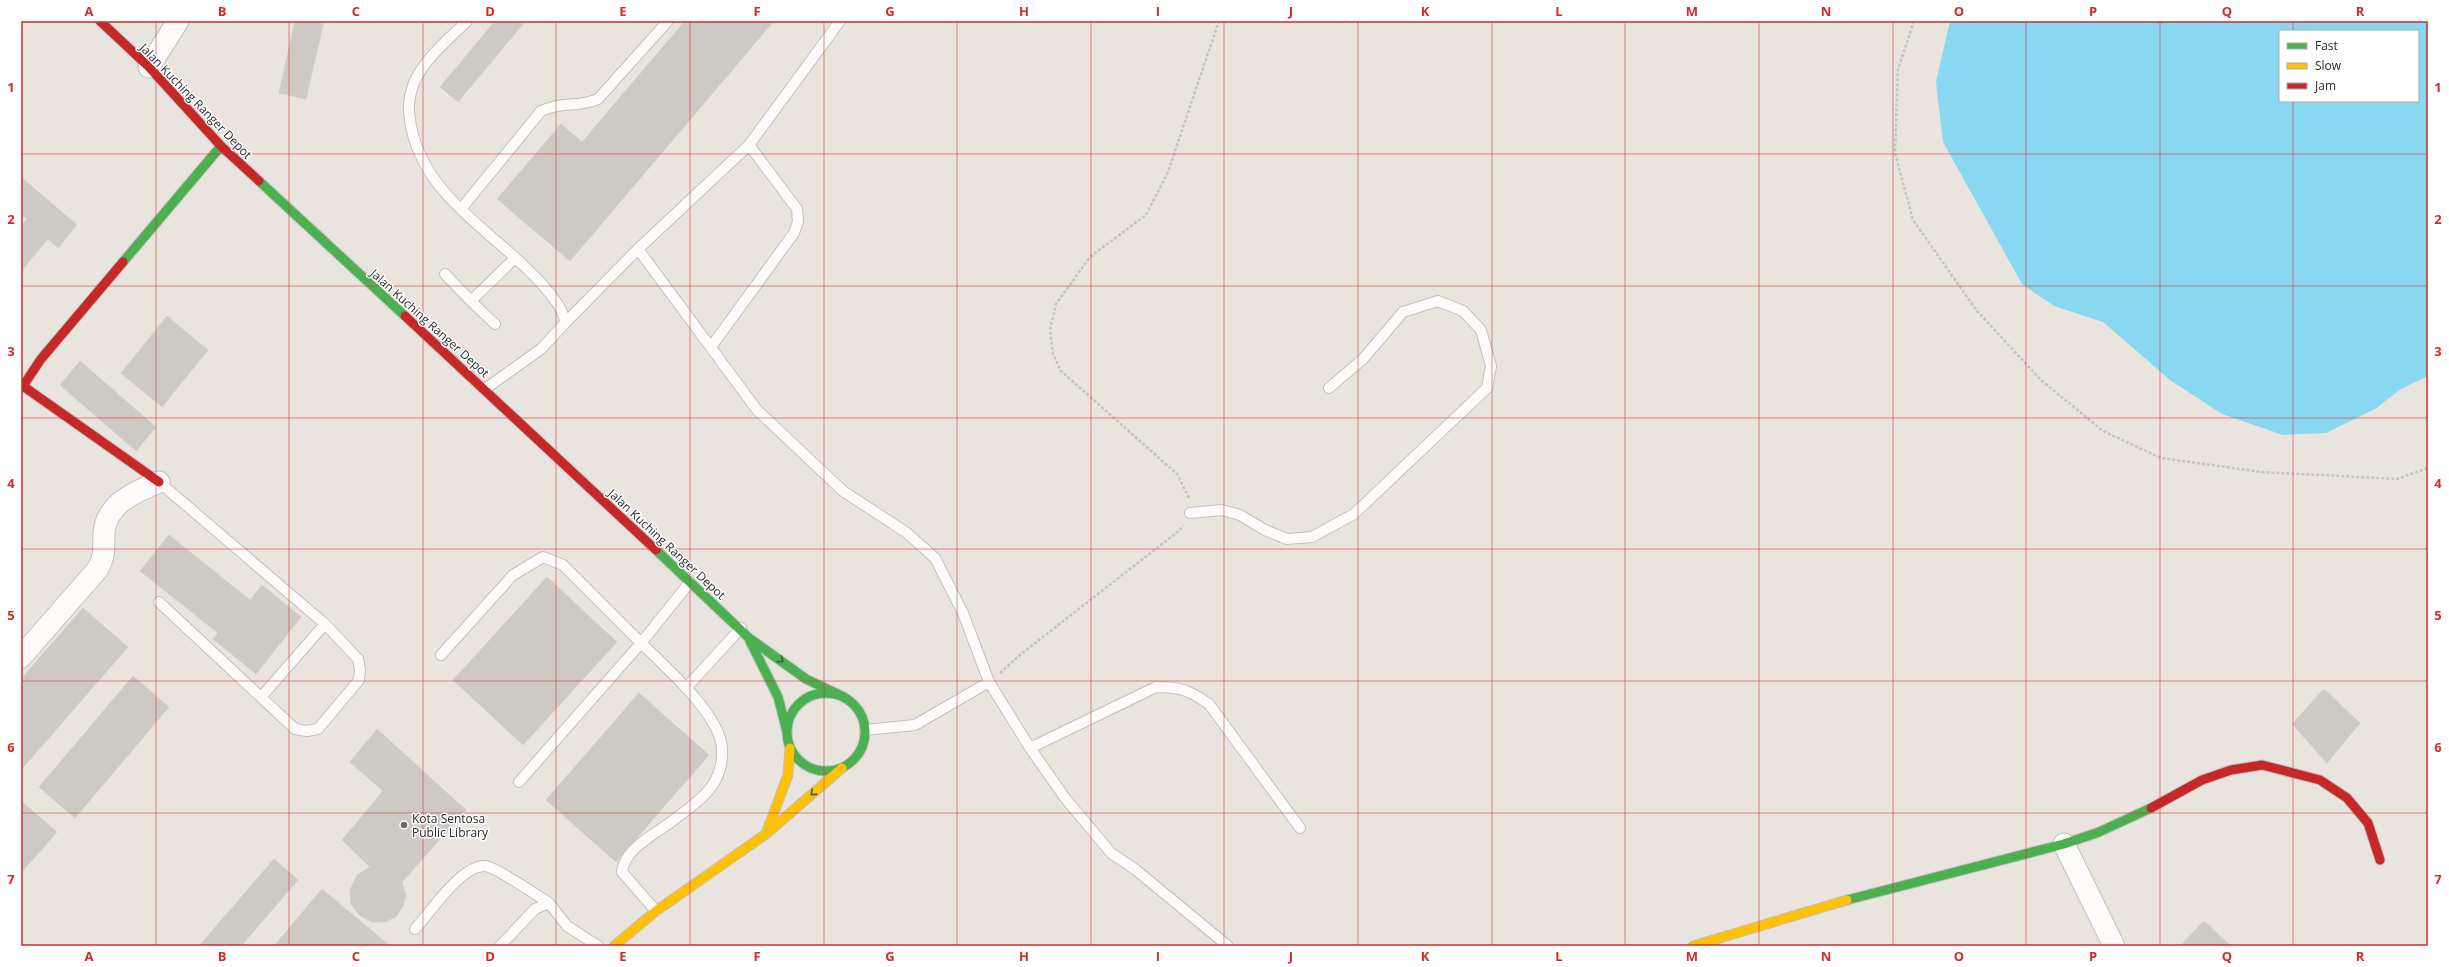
<svg xmlns="http://www.w3.org/2000/svg" width="2449" height="967" viewBox="0 0 2449 967" font-family="'Open Sans',sans-serif">
<style>
.water{fill:#8ad7f2;fill-rule:evenodd}
.building{fill:#cdcac6;stroke:#d4d0ca}
.lines{fill:none;stroke-linecap:round;stroke-linejoin:round}
.lane-casing{stroke:#c2c0c0;stroke-width:12}
.street-casing{stroke:#c2c0c0;stroke-width:23}
.fast-casing{stroke:#c2c0c0;stroke-width:11}
.slow-casing{stroke:#c2c0c0;stroke-width:11}
.jam-casing{stroke:#c2c0c0;stroke-width:11}
.path{stroke:#c5c4c3;stroke-width:2.5;stroke-dasharray:3 2;stroke-linecap:butt}
.lane{stroke:#fcfbfa;stroke-width:10}
.street{stroke:#fcfbfa;stroke-width:21}
.fast{stroke:#4caf50;stroke-width:9}
.slow{stroke:#ffc107;stroke-width:9}
.jam{stroke:#c62828;stroke-width:9}
.oneway{stroke:#385f39}
.grid{fill:none;stroke:#d62828;stroke-width:1;stroke-opacity:0.55}
.poi-dot{fill:#6d6b69;stroke:#fff;stroke-width:1.5}
.labels{text-anchor:middle;dominant-baseline:central;stroke-width:3;stroke-linejoin:round;paint-order:stroke}
.street-label{font-size:12px;fill:#2a2a2a;stroke:#fff}
.poi-label{font-size:12px;fill:#2a2a2a;stroke:#fff;text-anchor:start}
.neatline{fill:none;stroke:#d62828;stroke-width:1.5}
.grid-label{font-size:13px;text-anchor:middle;font-weight:bold;fill:#d62828}
</style>
<rect width="100%" height="100%" fill="#e9e4de"/>
<!-- water -->
<path class="water" d="M1950,21H2428V376L2401,389L2375,409L2326,433L2283,435L2222,414L2170,380L2103,322L2054,306L2022,284L1943,142L1936,82ZM2280,31H2418V101H2280Z"/>
<!-- building -->
<path class="building" d="M295,21H324L306,99L279,93Z
M495,21L524,23L458,102L440,87Z
M685,21H774L570,261L497,199L561,124L582,142Z
M21,177L77,225L58,248L48,239L21,271V226L27,219L21,214Z
M167,316L208,350L162,407L121,373Z
M80,361L156,427L136,451L60,385Z
M169,535L250,600L262,585L301,617L256,674L213,639L218,633L140,571Z
M547,577L617,642L523,745L453,680Z
M83,608L128,647L21,770V679Z
M133,676L169,707L75,818L39,787Z
M2324,689L2360,723L2327,763L2292,724Z
M639,693L709,755L616,862L546,800Z
M377,729L466,810L402,882L406,895L403,906L396,917L384,922H372L359,915L351,904L350,890L357,875L370,867L342,840L383,791L350,762Z
M21,801L57,832L21,873Z
M274,859L298,880L241,946H199Z
M322,889L390,946H274Z
M2204,921L2231,946H2180Z"/>
<g class="lines">
<defs>
<path id="lane" d="M467,21C449,39 424,59 414,83C407,101 408,112 412,131C430,208 514,241 557,303C561,308 563,316 566,322L541,349L485,389
M461,209L541,111C562,101 578,108 598,99L668,21
M638,249L757,410L843,491L907,533L935,558L963,613L989,682
M445,274L471,301L515,258
M471,301L495,324
M566,322L638,249L749,145L840,21
M711,347L794,233L798,222L797,209L749,145
M159,482L325,624L358,659L360,669L359,680L318,729L307,731L295,729L159,602
M1190,513L1222,510L1240,515L1265,530L1287,539L1312,537L1354,514L1487,388L1491,366L1481,330L1463,311L1438,301L1403,312L1363,359L1329,388
M441,655L513,575L543,557L563,565C588,590 612,614 636,638C661,663 721,714 722,749C724,787 697,802 671,822C654,835 624,849 622,872L656,911
M686,688L741,628
M262,696L325,624
M865,730L915,725L989,682L1030,748L1065,798L1111,853L1136,870L1228,946
M1030,748L1156,687C1180,687 1189,690 1209,704L1300,828
M519,782L641,643L690,582
M415,929C430,913 461,865 485,866C496,867 538,896 549,903
M500,946L535,909L549,903L567,926L598,946"/>
<path id="street" d="M149,67L178,21
M21,657L97,570C106,554 103,551 104,534C105,504 135,492 159,482
M2064,844L2114,946"/>
<path id="fast" d="M259,181L405,316
M123,262L221,146
M656,550L749,638L806,679L844,697
M750,641L778,697L787,732
M787 732a39 39 0 1 1 78 0a39 39 0 1 1-78 0Z
M1847,900L2064,844L2099,832L2151,808"/>
<path id="slow" d="M767,831L788,775L790,748
M614,946L656,911L766,834L842,768
M1693,946L1847,900"/>
<path id="jam" d="M100,21L149,67L221,146L259,181
M123,262L41,359L23,386L159,482
M405,316L656,550
M2151,808L2202,780L2231,770L2262,765L2320,780L2347,798L2368,823L2380,860"/>
</defs>
<!-- lane casing -->
<use href="#lane" class="lane-casing"/>
<!-- street casing -->
<use href="#street" class="street-casing"/>
<!-- fast casing -->
<use href="#fast" class="fast-casing"/>
<!-- slow casing -->
<use href="#slow" class="slow-casing"/>
<!-- jam casing -->
<use href="#jam" class="jam-casing"/>
<!-- path -->
<path class="path" d="M1914,21L1898,69L1895,153L1913,220L1977,311L2041,380L2103,431L2161,458L2262,472L2397,479L2428,468
M1189,498L1177,474L1061,371L1053,354L1050,330L1056,304L1090,257L1146,215L1168,172L1219,21
M1000,673L1021,654L1180,530L1183,525"/>
<!-- lane -->
<use href="#lane" class="lane"/>
<!-- street -->
<use href="#street" class="street"/>
<!-- fast -->
<use href="#fast" class="fast"/>
<!-- slow -->
<use href="#slow" class="slow"/>
<!-- jam -->
<use href="#jam" class="jam"/>
</g>
<!-- one-way arrows -->
<defs><path id="oneway-chevron" d="M-2-3.5L2.5 0L-2 3.5" fill="none" stroke-width="1.6" stroke-linecap="round" stroke-linejoin="round"/></defs>
<g class="oneway">
<use href="#oneway-chevron" transform="translate(781 660) rotate(36)"/>
<use href="#oneway-chevron" transform="translate(813 793) rotate(139)"/>
</g>
<!-- grid -->
<path class="grid" d="M156,21V946M289,21V946M423,21V946M556,21V946M690,21V946M824,21V946M957,21V946M1091,21V946M1224,21V946M1358,21V946M1492,21V946M1625,21V946M1759,21V946M1893,21V946M2026,21V946M2160,21V946M2293,21V31M2293,101V946M21,154H2428M21,286H2428M21,418H2428M21,549H2428M21,681H2428M21,813H2428"/>
<!-- markers -->
<circle class="poi-dot" cx="404" cy="825" r="4"/>
<g class="labels">
<!-- street labels -->
<g class="street-label">
<text transform="translate(196 101) rotate(46)">Jalan Kuching Ranger Depot</text>
<text transform="translate(430 323) rotate(42)">Jalan Kuching Ranger Depot</text>
<text transform="translate(667 544) rotate(43)">Jalan Kuching Ranger Depot</text>
</g>
<!-- poi labels -->
<g class="poi-label">
<text x="412" y="818">Kota Sentosa<tspan x="412" dy="14">Public Library</tspan></text>
</g>
</g>
<!-- border -->
<rect width="2449" height="967" fill="none" stroke="#ffffff" stroke-width="44"/>
<!-- legend -->
<rect x="2279" y="30" width="140" height="72" fill="#ffffff" stroke="#aaaaaa"/>
<rect x="2287" y="43" width="20" height="6" fill="#4caf50" stroke="#aaaaaa"/>
<text x="2315" y="50" font-size="12" fill="#2a2a2a">Fast</text>
<rect x="2287" y="63" width="20" height="6" fill="#ffc107" stroke="#aaaaaa"/>
<text x="2315" y="70" font-size="12" fill="#2a2a2a">Slow</text>
<rect x="2287" y="83" width="20" height="6" fill="#c62828" stroke="#aaaaaa"/>
<text x="2315" y="90" font-size="12" fill="#2a2a2a">Jam</text>
<rect x="22" y="22" width="2405" height="923" class="neatline"/>
<g class="grid-label">
<text x="89" y="16">A</text>
<text x="222" y="16">B</text>
<text x="356" y="16">C</text>
<text x="490" y="16">D</text>
<text x="623" y="16">E</text>
<text x="757" y="16">F</text>
<text x="890" y="16">G</text>
<text x="1024" y="16">H</text>
<text x="1158" y="16">I</text>
<text x="1291" y="16">J</text>
<text x="1425" y="16">K</text>
<text x="1559" y="16">L</text>
<text x="1692" y="16">M</text>
<text x="1826" y="16">N</text>
<text x="1959" y="16">O</text>
<text x="2093" y="16">P</text>
<text x="2227" y="16">Q</text>
<text x="2360" y="16">R</text>
<text x="11" y="92">1</text>
<text x="2438" y="92">1</text>
<text x="11" y="224">2</text>
<text x="2438" y="224">2</text>
<text x="11" y="356">3</text>
<text x="2438" y="356">3</text>
<text x="11" y="488">4</text>
<text x="2438" y="488">4</text>
<text x="11" y="620">5</text>
<text x="2438" y="620">5</text>
<text x="11" y="752">6</text>
<text x="2438" y="752">6</text>
<text x="11" y="884">7</text>
<text x="2438" y="884">7</text>
<text x="89" y="961">A</text>
<text x="222" y="961">B</text>
<text x="356" y="961">C</text>
<text x="490" y="961">D</text>
<text x="623" y="961">E</text>
<text x="757" y="961">F</text>
<text x="890" y="961">G</text>
<text x="1024" y="961">H</text>
<text x="1158" y="961">I</text>
<text x="1291" y="961">J</text>
<text x="1425" y="961">K</text>
<text x="1559" y="961">L</text>
<text x="1692" y="961">M</text>
<text x="1826" y="961">N</text>
<text x="1959" y="961">O</text>
<text x="2093" y="961">P</text>
<text x="2227" y="961">Q</text>
<text x="2360" y="961">R</text>
</g>
</svg>
